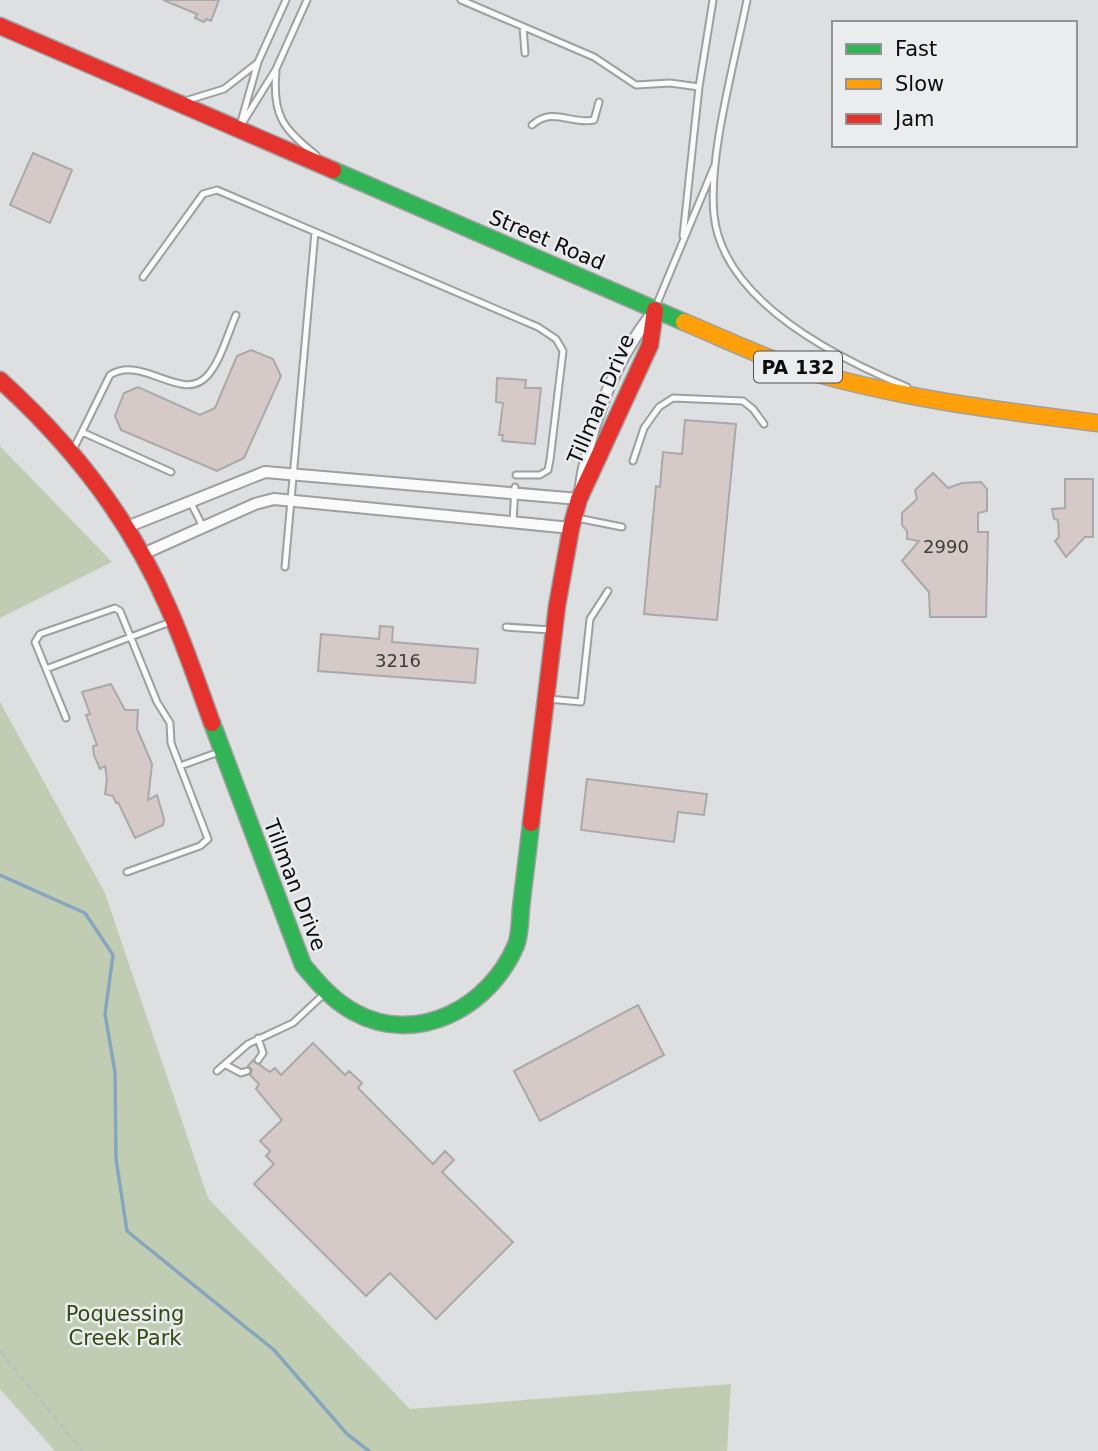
<svg xmlns="http://www.w3.org/2000/svg" width="1098" height="1451" viewBox="0 0 1098 1451" font-family="'DejaVu Sans',sans-serif">
<style>
.green{fill:#c1cdb3}
.lines{fill:none;stroke-linecap:round;stroke-linejoin:round}
.stream{stroke:#86a6bf;stroke-width:3.5}
.building{fill:#d5cac8;stroke:#a9a9aa;stroke-width:2}
.lane-casing{stroke:#9e9fa0;stroke-width:9}
.street-casing{stroke:#9e9fa0;stroke-width:14}
.fast-casing{stroke:#9e9fa0;stroke-width:19}
.slow-casing{stroke:#9e9fa0;stroke-width:19}
.jam-casing{stroke:#9e9fa0;stroke-width:19}
.path{stroke:#bebebf;stroke-width:2.5;stroke-dasharray:7 3.5;stroke-linecap:butt}
.lane{stroke:#fafafa;stroke-width:5}
.street{stroke:#fafafa;stroke-width:10}
.fast{stroke:#30b455;stroke-width:16}
.slow{stroke:#ff9f0a;stroke-width:16}
.jam{stroke:#e5322d;stroke-width:16}
.labels{text-anchor:middle;dominant-baseline:central;stroke-width:5;stroke-linejoin:round;paint-order:stroke}
.number-label{font-size:18px;fill:#3e3c3c}
.shield{fill:#eaecee;stroke:#4f5051;stroke-width:2}
.shield-label{font-size:19px;font-weight:bold;fill:#0c0d0e}
.street-label{font-size:21px;fill:#0c0d0e;stroke:#eaecee}
.park-label{font-size:21px;fill:#354812;stroke:#eaecee}
</style>
<rect width="100%" height="100%" fill="#dedfe0"/>
<!-- green -->
<path class="green" d="M0,446L112,562L0,618Z
M0,702L105,893L208,1198L410,1409L731,1384L727,1451H55L0,1389Z"/>
<g class="lines">
<!-- stream -->
<path class="stream" d="M0,875L85,913L113,955L105,1014L115,1072L116,1159L127,1231L274,1350L347,1434L369,1451"/>
</g>
<!-- building -->
<path class="building" d="M163,0H219L211,21L206,19L204,22L195,18L197,14Z
M33,153L72,170L50,223L10,205Z
M251,350L273,359L281,376L244,458L217,471L121,430L115,416L124,393L138,387L200,415L215,408L237,356Z
M497,378L526,380L525,388H541L535,444L502,441L503,435H499L503,403L496,402Z
M685,420L736,424L717,620L644,614L656,486L660,487L663,452L682,454Z
M933,473L948,488L962,483L981,482L987,489V511L978,513V532H988L986,617H930L929,592L902,561L919,541L907,539V531L902,525V513L917,499L915,490Z
M1065,479H1093V537H1085L1066,557L1055,541L1059,537L1058,520L1054,519L1052,509L1065,508Z
M380,626L393,627L392,642L478,649L475,683L318,671L321,634L379,639Z
M111,684L125,710H138L137,729L152,764L148,800L157,795L164,819L163,825L135,838L118,802L116,803L113,796L105,794L107,779L105,766L100,769L94,755L93,746L97,745L86,715L90,714L82,692Z
M587,779L707,794L704,815L678,812L674,842L581,830Z
M638,1005L664,1055L540,1121L514,1071Z
M313,1043L345,1075L349,1071L362,1083L358,1088L433,1164L445,1151L454,1160L442,1172L513,1242L436,1319L390,1273L366,1296L254,1184L274,1164L266,1156L270,1151L260,1141L282,1120L256,1089L259,1084L250,1075L252,1070L248,1066L253,1060L270,1072L275,1068L281,1075Z"/>
<g class="lines">
<defs>
<path id="lane" d="M461,0L594,57L636,85L670,83L699,87
M747,0C735,61 708,156 714,215C723,301 835,357 907,387
M523,27L525,53
M276,72C272,115 283,129 316,155
M185,101L224,89L256,64
M241,122L258,62L286,0
M532,125C553,106 571,125 594,120L599,102
M240,127L276,69L307,0
M683,236L699,87L713,0
M143,277L203,194L217,190L538,327L556,339L563,351L550,460L548,470L540,475H516
M656,306L714,167
M82,432L171,472
M74,448L110,375C143,354 183,405 208,375C221,360 228,333 236,315
M633,461L644,428L659,407L673,398L743,401L753,409L764,424
M190,501L203,527
M577,518L622,527
M513,522L515,487
M285,567L315,232
M506,627L551,630
M46,669L66,718
M548,699L581,702L590,619L608,591
M180,766L219,752
M127,872L200,846L208,839L171,743L170,723L157,702L120,611L115,608L40,634L35,642L46,669L173,621
M258,1038L263,1053L258,1060
M226,1065L241,1073L247,1071
M217,1071L248,1044L293,1023L324,994"/>
<path id="street" d="M127,527L265,472L579,499C587,432 612,364 654,311
M143,554L255,504L274,499L571,528"/>
<path id="fast" d="M333,170L684,322
M212,723L303,965C318,983 332,1000 354,1012C417,1047 490,1007 516,945C520,935 520,920 521,908C524,880 528,852 531,823"/>
<path id="slow" d="M684,322C718,336 753,353 788,365C889,397 993,410 1098,423"/>
<path id="jam" d="M0,26L333,170
M0,380C71,444 130,519 168,607C185,645 198,685 212,723
M531,823L557,606L571,528L579,499L650,345L655,310"/>
</defs>
<!-- lane casing -->
<use href="#lane" class="lane-casing"/>
<!-- street casing -->
<use href="#street" class="street-casing"/>
<!-- fast casing -->
<use href="#fast" class="fast-casing"/>
<!-- slow casing -->
<use href="#slow" class="slow-casing"/>
<!-- jam casing -->
<use href="#jam" class="jam-casing"/>
<!-- path -->
<path class="path" d="M0,1351L82,1451"/>
<!-- lane -->
<use href="#lane" class="lane"/>
<!-- street -->
<use href="#street" class="street"/>
<!-- fast -->
<use href="#fast" class="fast"/>
<!-- slow -->
<use href="#slow" class="slow"/>
<!-- jam -->
<use href="#jam" class="jam"/>
</g>
<g class="labels">
<!-- number labels -->
<g class="number-label">
<text x="946" y="546">2990</text>
<text x="398" y="660">3216</text>
</g>
<!-- shield labels -->
<rect class="shield" x="754" y="351.5" width="88" height="31" rx="5"/>
<g class="shield-label">
<text x="798" y="367">PA 132</text>
</g>
<!-- street labels -->
<g class="street-label">
<text transform="translate(547 240) rotate(23)">Street Road</text>
<text transform="translate(601 399) rotate(-67)">Tillman Drive</text>
<text transform="translate(295 885) rotate(69)">Tillman Drive</text>
</g>
<!-- park labels -->
<g class="park-label">
<text x="125" y="1314">Poquessing<tspan x="125" dy="24">Creek Park</tspan></text>
</g>
</g>
<!-- legend -->
<rect x="832" y="21" width="245" height="126" fill="#eaecee" stroke="#919394" stroke-width="2"/>
<rect x="846" y="44" width="35" height="10" fill="#30b455" stroke="#919394" stroke-width="2"/>
<text x="895" y="56" font-size="21" fill="#0c0d0e">Fast</text>
<rect x="846" y="79" width="35" height="10" fill="#ff9f0a" stroke="#919394" stroke-width="2"/>
<text x="895" y="91" font-size="21" fill="#0c0d0e">Slow</text>
<rect x="846" y="114" width="35" height="10" fill="#e5322d" stroke="#919394" stroke-width="2"/>
<text x="895" y="126" font-size="21" fill="#0c0d0e">Jam</text>
</svg>
